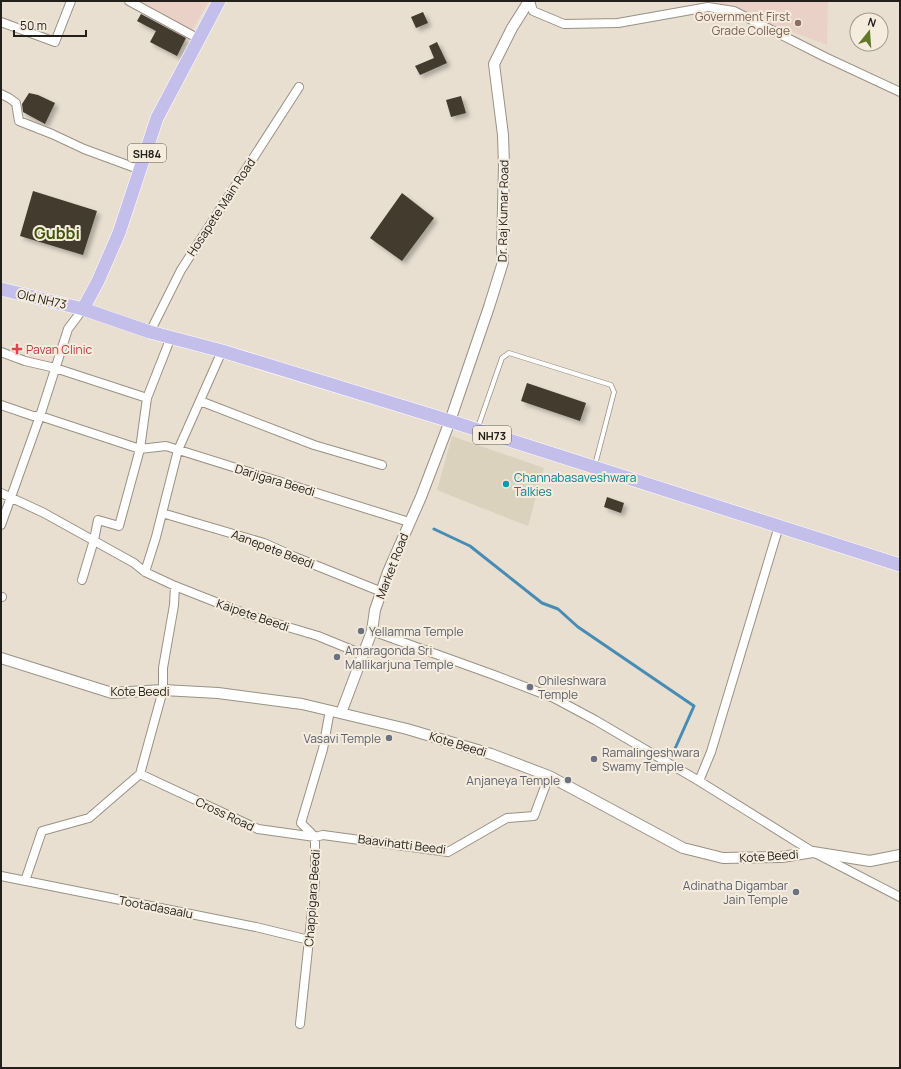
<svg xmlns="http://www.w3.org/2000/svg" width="901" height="1069" viewBox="0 0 901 1069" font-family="Manrope,sans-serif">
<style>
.commercial{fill:#dbd2be}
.education{fill:#e9d1c7}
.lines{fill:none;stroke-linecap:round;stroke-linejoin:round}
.stream{stroke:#478cb5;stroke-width:3}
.building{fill:#423a2f;filter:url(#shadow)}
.service-casing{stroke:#999184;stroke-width:5.5}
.minor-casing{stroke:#999184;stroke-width:10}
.tertiary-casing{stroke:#999184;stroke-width:12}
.primary-casing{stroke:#fff;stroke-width:14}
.service{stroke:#fff;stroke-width:4}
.minor{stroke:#fff;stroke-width:8}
.tertiary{stroke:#fff;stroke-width:10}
.primary{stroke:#c4beeb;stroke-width:13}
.education-dot{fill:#8d6e63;stroke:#f5ecde;stroke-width:1.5}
.health-dot{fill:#e0444e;stroke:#f5ecde;stroke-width:1.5}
.culture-dot{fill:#0f9aa8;stroke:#f5ecde;stroke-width:1.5}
.worship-dot{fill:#6b7280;stroke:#f5ecde;stroke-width:1.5}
.labels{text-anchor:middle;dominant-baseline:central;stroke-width:4;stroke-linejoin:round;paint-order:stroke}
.shield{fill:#f5ecde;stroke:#625d56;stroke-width:1}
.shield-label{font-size:11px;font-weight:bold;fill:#23201b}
.education-label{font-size:12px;fill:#785e54;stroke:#f5ecde;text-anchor:end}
.street-label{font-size:12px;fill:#23201b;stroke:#f5ecde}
.health-label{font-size:12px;fill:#be3a42;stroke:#f5ecde;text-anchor:start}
.culture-label{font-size:12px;fill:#0d838f;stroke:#f5ecde;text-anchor:start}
.worship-label{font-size:12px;fill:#5b616d;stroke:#f5ecde;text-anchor:start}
.district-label{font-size:16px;font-weight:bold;fill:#425609;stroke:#f5ecde}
</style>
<defs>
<filter id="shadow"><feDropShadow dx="3.5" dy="3.5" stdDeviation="2" flood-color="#0004"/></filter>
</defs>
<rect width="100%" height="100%" fill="#e8dfd1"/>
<!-- commercial -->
<path class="commercial" d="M452,436L544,468L528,526L469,503L437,490Z"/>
<!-- education -->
<path class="education" d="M134,1H209L190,34Z
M710,1H828L827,45Z"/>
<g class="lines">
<!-- stream -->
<path class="stream" d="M434,529L470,546L542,603L558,609L578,627L694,706L674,751"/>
</g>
<!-- building -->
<path class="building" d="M423,12L428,23L416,28L411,17Z
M141,14L186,38L177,56L150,42L156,31L137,21Z
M437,42L447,63L420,75L415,66L434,58L429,46Z
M29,93L38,95L55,103L45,124L23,112L22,104Z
M461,96L466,113L451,117L446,100Z
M33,191L97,211L83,255L20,236Z
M402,193L434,218L402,261L370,238Z
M527,383L586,403L580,421L521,401Z
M607,497L624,503L621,513L604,507Z"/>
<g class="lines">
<defs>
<path id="service" d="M478,427L502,358L509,353L611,385L614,392L595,465"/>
<path id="minor" d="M129,1L199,39
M530,1L533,11L564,24L618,23L708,7L734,11L825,57L900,92
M1,22L55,42L71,1
M1,94L9,98L16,103L19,121L52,134L84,149L141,170
M150,332L181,270L299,87
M171,337L147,398L140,449L166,446L409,522
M1,352L25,361L55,368L147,398
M200,401L314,445L382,465
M1,405L33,416H40L140,449L119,526L98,520L94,540L82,580
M1,493L44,513L134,563L145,572L175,586L251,616L318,636L362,654
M162,513L264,543L295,557L382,592
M1,525L40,416L68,329L83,309
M145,572L156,537L178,450L222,351
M1,597H2
M372,631L494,675L554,698L595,720L699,781L813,852L900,897
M140,774L258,829L315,837L323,835L448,852L507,818L534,816L549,776
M699,781L711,752L779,526
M1,876L256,927L309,940
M25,881L42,831L89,818L140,774L163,690V668L174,605L175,586
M300,1024L315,883V837L301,823L323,749L330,710"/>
<path id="tertiary" d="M1,658L112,693L163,690L218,693L302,704L407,729L491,754L549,776L683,848L723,858L782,857L813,852L870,861L900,855
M341,713L372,631L375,610L388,572L421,497L450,421L489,307L503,262L502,249L504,166L503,135L494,64L512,28L529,1"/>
<path id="primary" d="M1,289L83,309L150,332L222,351L450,421L900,565
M83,309L98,281L119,233L157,118L219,1"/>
</defs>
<!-- service casing -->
<use href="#service" class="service-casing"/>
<!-- minor casing -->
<use href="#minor" class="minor-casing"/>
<!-- tertiary casing -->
<use href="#tertiary" class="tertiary-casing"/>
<!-- primary casing -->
<use href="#primary" class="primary-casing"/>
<!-- service -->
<use href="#service" class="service"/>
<!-- minor -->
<use href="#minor" class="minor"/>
<!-- tertiary -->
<use href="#tertiary" class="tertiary"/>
<!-- primary -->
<use href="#primary" class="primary"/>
</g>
<!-- markers -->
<circle class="education-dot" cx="798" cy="23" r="4"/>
<path class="health-dot" d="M15 343h4v4h4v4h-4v4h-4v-4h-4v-4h4z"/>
<circle class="culture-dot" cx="506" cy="484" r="4"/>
<g class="worship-dot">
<circle cx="361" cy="631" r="4"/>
<circle cx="337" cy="657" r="4"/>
<circle cx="530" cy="687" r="4"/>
<circle cx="389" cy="738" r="4"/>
<circle cx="594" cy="759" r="4"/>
<circle cx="568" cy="780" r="4"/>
<circle cx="796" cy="892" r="4"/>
</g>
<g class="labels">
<!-- shield labels -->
<g class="shield">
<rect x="128" y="144" width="38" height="18" rx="3"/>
<rect x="473" y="426" width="38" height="18" rx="3"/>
</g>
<g class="shield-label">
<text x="147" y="153">SH84</text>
<text x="492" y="435">NH73</text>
</g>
<!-- education labels -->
<g class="education-label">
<text x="790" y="16">Government First<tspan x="790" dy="14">Grade College</tspan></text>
</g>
<!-- street labels -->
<g class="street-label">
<text transform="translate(221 207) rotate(-57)">Hosapete Main Road</text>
<text transform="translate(503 211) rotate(-89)">Dr. Raj Kumar Road</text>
<text transform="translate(42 299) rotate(13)">Old NH73</text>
<text transform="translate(275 480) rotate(17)">Darjigara Beedi</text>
<text transform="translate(273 549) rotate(21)">Aanepete Beedi</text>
<text transform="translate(392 566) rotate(-69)">Market Road</text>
<text transform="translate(253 615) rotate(19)">Kaipete Beedi</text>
<text x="140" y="691">Kote Beedi</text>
<text transform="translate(458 744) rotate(17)">Kote Beedi</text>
<text transform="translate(225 814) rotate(25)">Cross Road</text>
<text transform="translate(402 844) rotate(7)">Baavihatti Beedi</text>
<text transform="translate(769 856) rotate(-4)">Kote Beedi</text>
<text transform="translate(312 898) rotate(-86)">Chappigara Beedi</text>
<text transform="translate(156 907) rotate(11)">Tootadasaalu</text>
</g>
<!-- health labels -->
<g class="health-label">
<text x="26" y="349">Pavan Clinic</text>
</g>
<!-- culture labels -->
<g class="culture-label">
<text x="514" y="477">Channabasaveshwara<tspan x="514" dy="14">Talkies</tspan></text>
</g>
<!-- worship labels -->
<g class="worship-label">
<text x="369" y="631">Yellamma Temple</text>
<text x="345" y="650">Amaragonda Sri<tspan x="345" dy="14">Mallikarjuna Temple</tspan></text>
<text x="538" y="680">Ohileshwara<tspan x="538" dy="14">Temple</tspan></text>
<text x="381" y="738" text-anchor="end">Vasavi Temple</text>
<text x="602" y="752">Ramalingeshwara<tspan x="602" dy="14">Swamy Temple</tspan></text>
<text x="560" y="780" text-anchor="end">Anjaneya Temple</text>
<text x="788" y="885" text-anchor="end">Adinatha Digambar<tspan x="788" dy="14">Jain Temple</tspan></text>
</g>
<!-- district labels -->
<g class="district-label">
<text x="57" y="233">Gubbi</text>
</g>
</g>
<!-- border -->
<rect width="901" height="1069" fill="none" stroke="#23201b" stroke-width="4"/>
<!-- north arrow -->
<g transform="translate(869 32) rotate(17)"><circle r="19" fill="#f5ecde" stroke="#a19a90"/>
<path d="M0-3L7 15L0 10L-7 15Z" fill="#61782a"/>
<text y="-6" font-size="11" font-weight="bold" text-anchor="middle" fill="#23201b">N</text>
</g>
<!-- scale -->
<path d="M14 30v6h72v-6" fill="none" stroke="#23201b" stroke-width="2"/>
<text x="20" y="30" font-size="12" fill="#23201b" stroke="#f5ecde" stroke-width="3" paint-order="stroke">50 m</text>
</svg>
